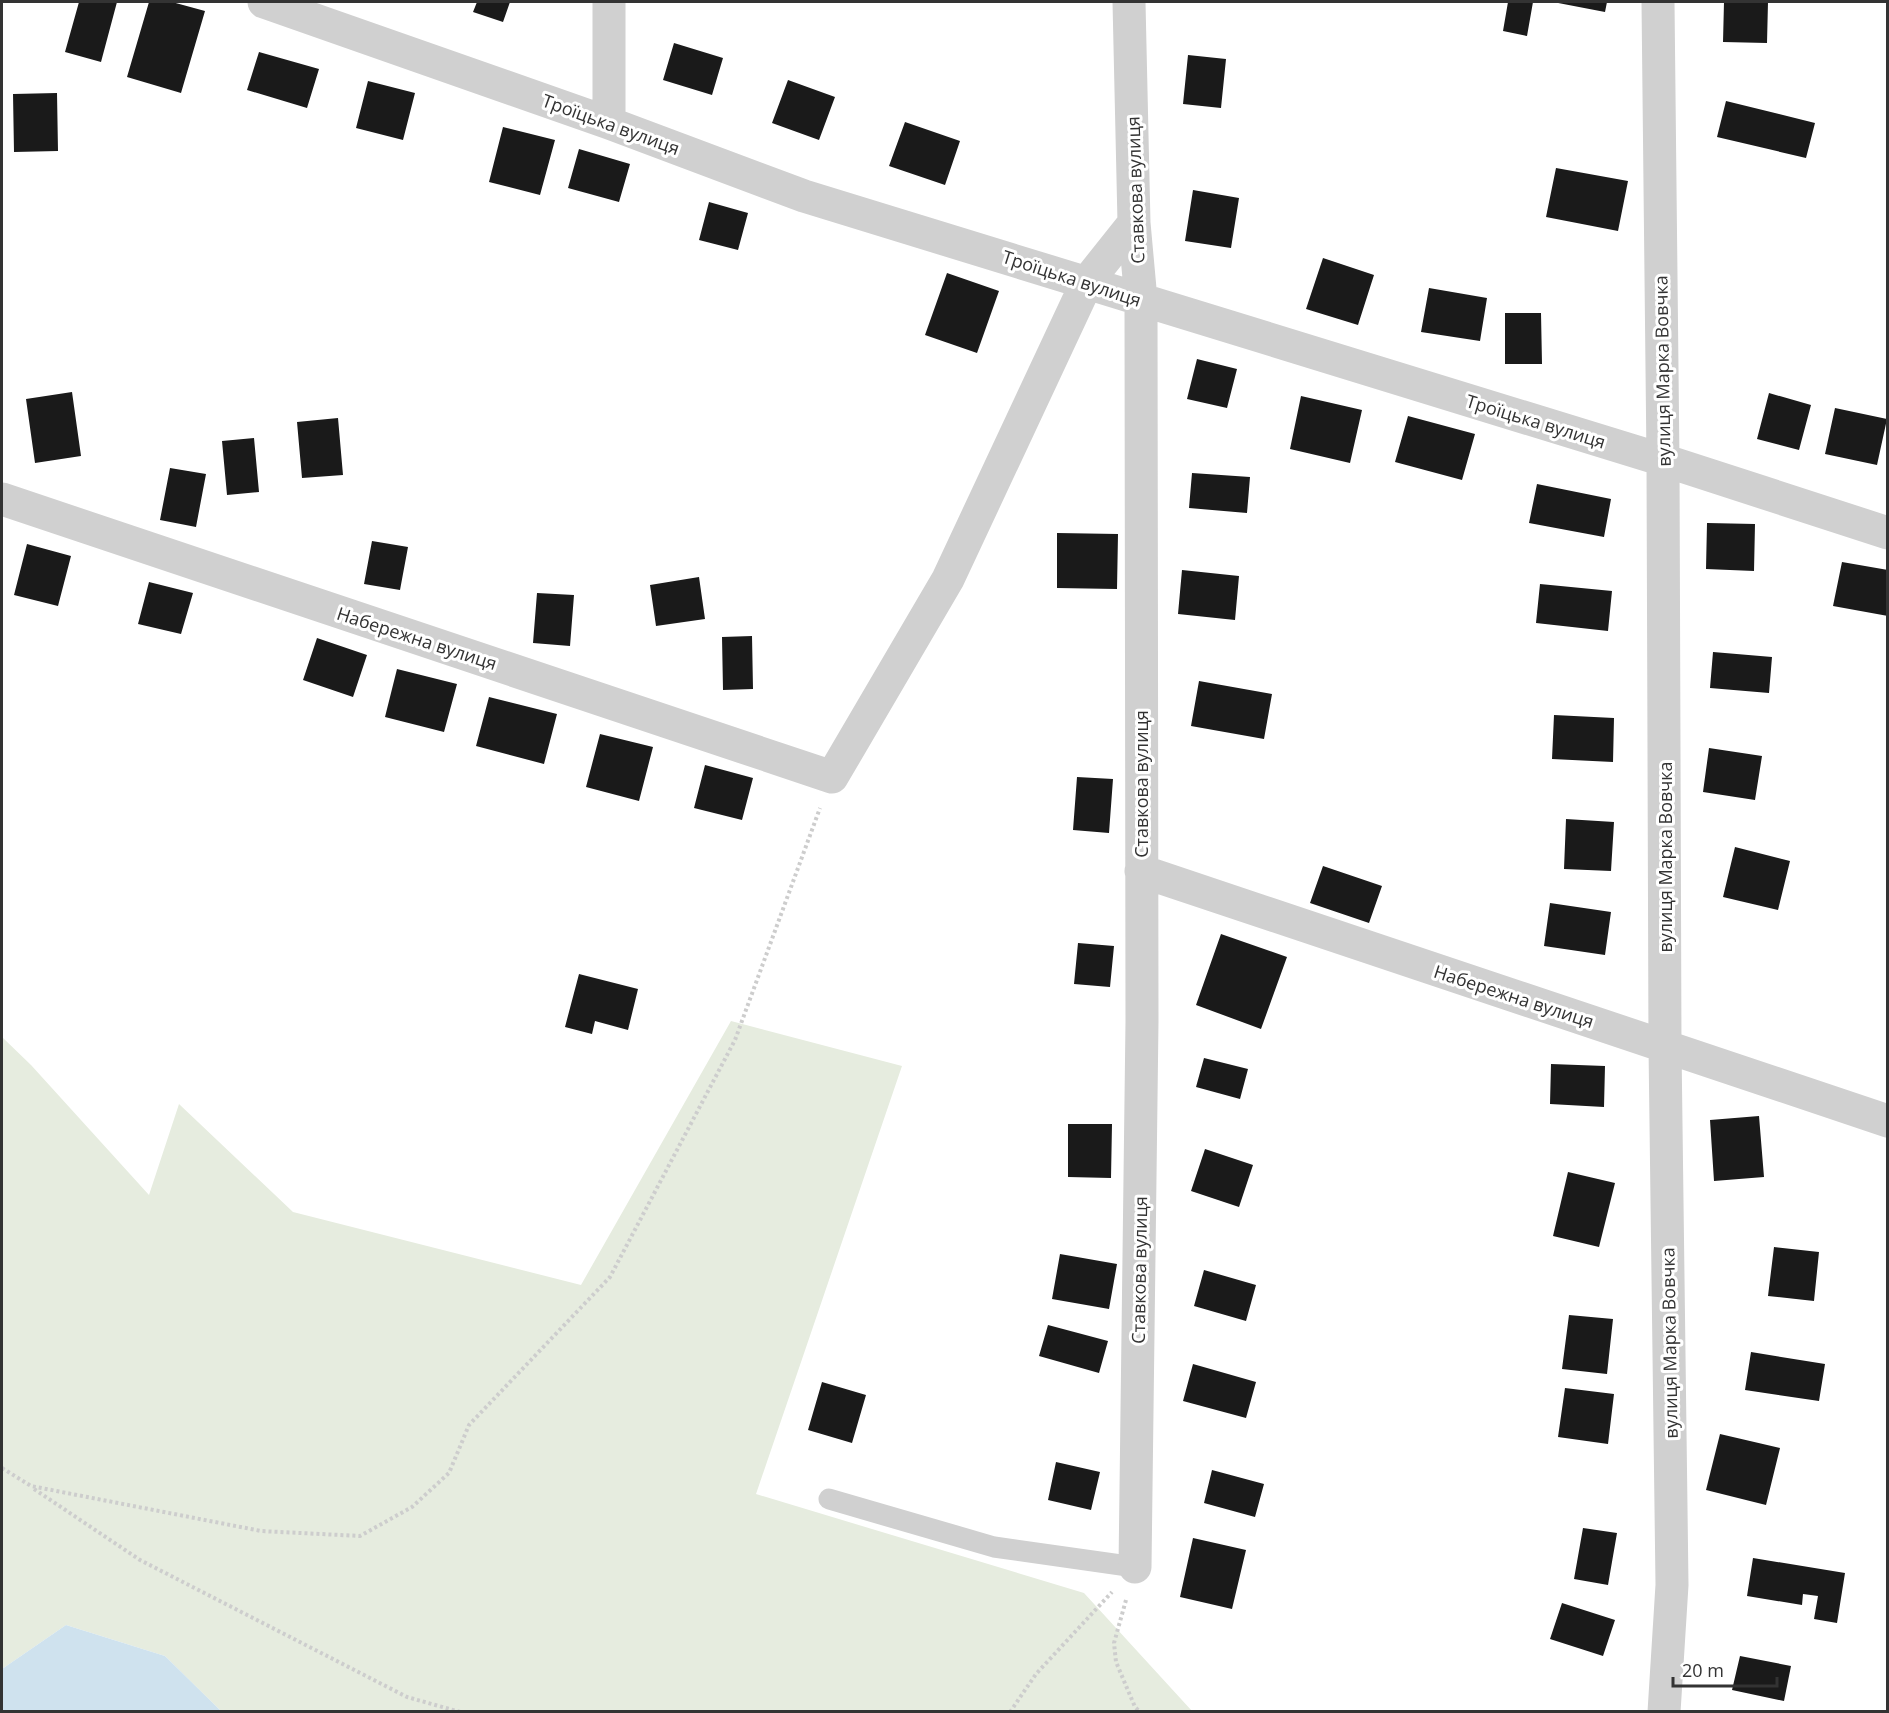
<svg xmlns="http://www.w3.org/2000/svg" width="1889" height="1713" viewBox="0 0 1889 1713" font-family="'Open Sans',sans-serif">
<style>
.green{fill:#e6ecdf}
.water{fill:#cfe2ee}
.building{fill:#1a1a1a}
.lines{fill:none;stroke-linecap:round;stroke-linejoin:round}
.path{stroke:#cdcdcd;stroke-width:4;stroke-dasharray:3 3;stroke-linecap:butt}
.lane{stroke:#d0d0d0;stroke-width:21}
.street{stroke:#d0d0d0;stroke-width:33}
.labels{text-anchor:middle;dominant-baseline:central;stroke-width:6;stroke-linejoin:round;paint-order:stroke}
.street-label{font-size:18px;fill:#333;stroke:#fff}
</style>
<rect width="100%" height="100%" fill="#fff"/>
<!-- green -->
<path class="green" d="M731,1021L902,1066L756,1494L1084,1593L1192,1711H221L165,1656L66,1625L2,1669V1037L31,1065L149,1195L179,1104L293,1212L581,1285Z"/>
<!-- water -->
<path class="water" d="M66,1625L165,1656L221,1711H2V1669Z"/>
<!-- building -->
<path class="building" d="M79,2H117L101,62L65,52Z
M149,2H172L205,11L181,93L127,77Z
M477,2H510L503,22L473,12Z
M1508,2H1533L1527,36L1503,31Z
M1553,2H1607L1605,12Z
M1724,2H1768L1767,43L1723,42Z
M674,43L723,58L712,95L663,80Z
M259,52L319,69L307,108L247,90Z
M1188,55L1226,59L1221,108L1183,104Z
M788,80L835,97L819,140L772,123Z
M368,81L415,93L403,140L356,128Z
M57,93L58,151L14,152L13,94Z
M1726,101L1815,123L1806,158L1717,137Z
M905,122L960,141L945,185L889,166Z
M503,127L555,140L540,195L489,182Z
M579,149L630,164L619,202L568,188Z
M1556,168L1628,181L1618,231L1546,217Z
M1193,190L1239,198L1231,248L1185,241Z
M709,202L748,213L738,250L699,240Z
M1323,258L1374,275L1358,325L1306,309Z
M947,273L999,291L977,353L925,335Z
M1429,288L1487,298L1480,341L1421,332Z
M1505,313H1541L1542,364H1505Z
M1197,359L1237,369L1227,408L1187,399Z
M72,392L81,456L35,463L26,399Z
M1769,393L1811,405L1799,450L1757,439Z
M1301,396L1362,410L1350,463L1290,449Z
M1835,408L1887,419L1877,465L1825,454Z
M1408,416L1475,434L1462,480L1395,462Z
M338,418L343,475L302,478L297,422Z
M254,438L259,492L227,495L222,441Z
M170,468L206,474L196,527L160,520Z
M1192,473L1250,477L1247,513L1189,508Z
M1537,484L1611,499L1604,537L1529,523Z
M1707,523L1755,524L1754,571L1706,569Z
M1057,533L1118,534L1117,589L1057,588Z
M372,541L408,547L400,590L364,584Z
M27,544L71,556L58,606L14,595Z
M1842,562L1888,570V616L1833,606Z
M1182,570L1239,576L1235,620L1178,614Z
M699,577L705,619L656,626L650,585Z
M149,582L193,593L181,634L138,624Z
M1540,584L1612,591L1608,631L1536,623Z
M537,593L574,595L570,646L533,643Z
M752,636L753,689L723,690L722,637Z
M317,638L367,655L353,697L303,680Z
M1713,652L1772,657L1769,693L1710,688Z
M397,669L457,684L444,732L385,717Z
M1199,681L1272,694L1264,739L1191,726Z
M489,697L557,714L544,764L476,746Z
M1554,715L1614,718L1613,762L1552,759Z
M600,734L653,747L639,801L586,787Z
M1709,748L1762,756L1755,800L1703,792Z
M705,765L753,778L742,820L694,808Z
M1077,777L1113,779L1109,833L1073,830Z
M1566,819L1614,822L1611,871L1564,869Z
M1735,847L1790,861L1778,910L1723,897Z
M1323,866L1382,886L1369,923L1310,903Z
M1550,903L1611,912L1605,955L1544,946Z
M1221,934L1287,957L1261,1029L1196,1005Z
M1078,943L1114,946L1110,987L1074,984Z
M579,974L638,989L628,1030L595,1021L592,1034L565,1027Z
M1204,1058L1248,1069L1240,1099L1196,1087Z
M1551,1064L1605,1066L1604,1107L1550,1104Z
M1759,1116L1764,1177L1714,1181L1710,1120Z
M1068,1124H1112L1111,1178L1068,1177Z
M1205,1149L1253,1165L1239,1207L1191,1191Z
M1568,1172L1615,1183L1599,1247L1553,1236Z
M1774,1247L1819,1252L1814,1301L1768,1296Z
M1060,1254L1117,1264L1109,1309L1052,1299Z
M1204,1270L1256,1285L1246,1321L1194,1306Z
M1569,1315L1613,1319L1607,1374L1562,1369Z
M1048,1325L1108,1341L1099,1373L1039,1356Z
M1751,1352L1825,1364L1819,1401L1745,1390Z
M1193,1364L1256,1382L1246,1418L1183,1401Z
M822,1382L866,1395L852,1443L808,1430Z
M1565,1388L1614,1394L1608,1444L1558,1437Z
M1720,1434L1780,1448L1766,1505L1706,1490Z
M1056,1462L1100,1472L1091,1510L1048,1500Z
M1212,1470L1264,1484L1255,1517L1204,1503Z
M1583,1528L1617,1533L1608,1585L1574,1579Z
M1193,1538L1246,1550L1232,1609L1180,1597Z
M1753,1558L1845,1573L1837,1623L1814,1619L1818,1596L1803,1594L1802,1605L1747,1596Z
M1562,1603L1615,1620L1603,1656L1550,1639Z
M1740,1656L1791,1666L1784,1701L1732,1690Z"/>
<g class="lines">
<!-- path -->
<path class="path" d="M2,1468L31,1486L261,1531L360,1536L412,1507L449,1473L469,1425L610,1277L735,1040L820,808
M34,1489L140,1560L407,1697L460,1712
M1126,1600L1114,1643L1116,1662L1135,1707L1140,1712
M1010,1712L1036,1674L1112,1592"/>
<!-- lane -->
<path class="lane" d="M829,1499L994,1547L1135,1567"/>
<!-- street -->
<path class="street" d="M264,2L609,123L804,196L1663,460L1888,533
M1129,2L1134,223L1141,300L1142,1021L1135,1567
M1658,2L1663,460L1665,1047L1672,1585L1664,1712
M609,123V2
M2,499L832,777L948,579L1087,282L1134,223
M1141,871L1888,1121"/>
</g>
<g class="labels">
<!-- street labels -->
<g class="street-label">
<text transform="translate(611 124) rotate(20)">Троїцька вулиця</text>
<text transform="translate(1135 190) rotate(-92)">Ставкова вулиця</text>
<text transform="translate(1072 278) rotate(18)">Троїцька вулиця</text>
<text transform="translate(1662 371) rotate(-91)">вулиця Марка Вовчка</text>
<text transform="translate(1536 421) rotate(17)">Троїцька вулиця</text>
<text transform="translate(417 638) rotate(18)">Набережна вулиця</text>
<text transform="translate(1141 784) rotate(-90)">Ставкова вулиця</text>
<text transform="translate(1665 857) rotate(-90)">вулиця Марка Вовчка</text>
<text transform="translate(1514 996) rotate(18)">Набережна вулиця</text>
<text transform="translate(1139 1270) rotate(-89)">Ставкова вулиця</text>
<text transform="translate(1669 1343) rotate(-91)">вулиця Марка Вовчка</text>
</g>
</g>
<!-- border -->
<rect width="1889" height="1713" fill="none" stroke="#333333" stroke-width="6"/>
<!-- scale -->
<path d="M1673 1677v9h104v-9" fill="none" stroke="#333333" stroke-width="3"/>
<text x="1682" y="1677" font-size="18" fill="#333333" stroke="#ffffff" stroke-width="4.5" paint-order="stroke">20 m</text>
</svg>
